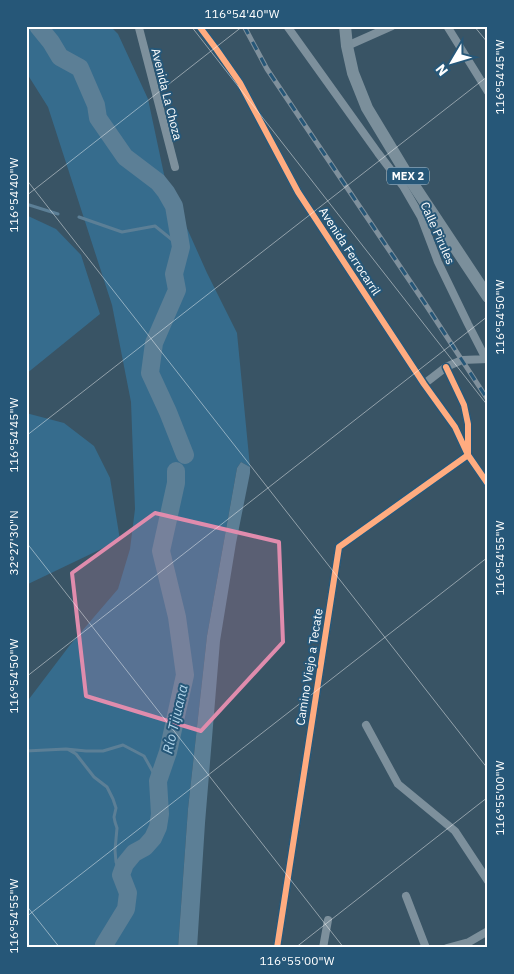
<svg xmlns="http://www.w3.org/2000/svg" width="514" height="974" viewBox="0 0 514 974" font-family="'IBM Plex Sans',sans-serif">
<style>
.green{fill:#366c8d}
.water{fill:#5c7f96}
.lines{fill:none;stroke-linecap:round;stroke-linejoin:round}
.stream{stroke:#5c7f96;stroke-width:3}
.river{stroke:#5c7f96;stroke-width:18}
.minor{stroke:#7d909c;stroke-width:8}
.primary{stroke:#7b8f9b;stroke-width:12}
.rail-casing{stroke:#7f909c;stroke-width:5}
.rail{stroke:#265778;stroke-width:3;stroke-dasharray:9;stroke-linecap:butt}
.cycleway-casing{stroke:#265778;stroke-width:9}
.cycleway{stroke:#ffac80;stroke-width:6}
.marked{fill:#e08cad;fill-opacity:0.2;stroke:#e08cad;stroke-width:4;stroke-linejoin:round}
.ticks{fill:none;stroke:#fff;stroke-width:1;stroke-opacity:0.45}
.labels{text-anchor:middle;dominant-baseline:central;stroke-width:4;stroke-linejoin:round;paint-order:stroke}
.shield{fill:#265778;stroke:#becdd6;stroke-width:1}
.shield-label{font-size:11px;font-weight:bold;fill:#fff}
.street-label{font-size:12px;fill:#fff;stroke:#265778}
.water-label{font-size:14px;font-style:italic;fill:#b3d6eb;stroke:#265778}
.neatline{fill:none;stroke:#fff;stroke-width:2}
.ticks-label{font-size:12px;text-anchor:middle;fill:#fff}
</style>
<rect width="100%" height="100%" fill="#395465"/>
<!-- green -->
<path class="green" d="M26,26H110L118,34L148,99L165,179L207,273L237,333L250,467L241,462L237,468L207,636L188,809L178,948H26V703L70,645L118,589L130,549L135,509L131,402L112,305L48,107L26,72Z
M26,215L56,229L81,255L100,314L26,374Z
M26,413L64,423L94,446L110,478L120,540L26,585Z"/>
<!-- water -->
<path class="water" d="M241,462L250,467V473L236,543L220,641L205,823L197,948H178L188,809L207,636L237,468Z"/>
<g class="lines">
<!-- stream -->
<path class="stream" d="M26,204L58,214
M79,217L122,232L155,226L181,247
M69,750L76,754L94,777L107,787L113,799L116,808L114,817L115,822L117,828L115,850L116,862L121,875
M26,751L66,749L86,751H103L123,745L144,756L158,781"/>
<!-- river -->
<path class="river" d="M38,26L51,42L60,57L80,68L96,105L98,118L125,157L158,182L166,192L174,206L181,247L174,274L177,290L154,343L150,373L168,412L185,455
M104,948V945L126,909L128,893L121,875L125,864L134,853L145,847L153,838L158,827L160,814L158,781L168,752L185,675L177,617L161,551L176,483V471"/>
<!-- minor -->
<path class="minor" d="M140,26L139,28L175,167
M199,26L217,50L240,83L298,192L424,384L455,427L468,455L488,484
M287,26L378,153L403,186L421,217L438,262L468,324L486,359
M447,26L488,92
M347,46L392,26
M424,384L446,367L462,360L488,359
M366,725L398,784L455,831L488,881
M406,896L426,948
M277,948L339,547L468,455V424L464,405L446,367
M323,948L328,920
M447,948L469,942L488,931"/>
<!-- primary -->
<path class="primary" d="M345,26L347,46L353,73L367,108L411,181L488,297"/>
<defs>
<path id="rail" d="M244,26L267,69L426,305L488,400"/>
</defs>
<!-- rail casing -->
<use href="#rail" class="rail-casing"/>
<!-- rail -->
<use href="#rail" class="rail"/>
<defs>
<path id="cycleway" d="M199,26L217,50L240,83L298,192L424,384L455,427L468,455L488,484
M277,948L339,547L468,455V424L464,405L446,367"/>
</defs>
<!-- cycleway casing -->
<use href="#cycleway" class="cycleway-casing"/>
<!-- cycleway -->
<use href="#cycleway" class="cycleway"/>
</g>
<!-- marked area -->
<path class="marked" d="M155,513L279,542L283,642L201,731L86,696L72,573Z"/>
<!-- ticks -->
<path class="ticks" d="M191,26L488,406M474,26L488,43M26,179L488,769M26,196L243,26M26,436L488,76M26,542L344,948M26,677L488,316M26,905L60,948M26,917L488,557M295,948L488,797"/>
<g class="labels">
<!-- shield labels -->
<rect class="shield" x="387" y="167.5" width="42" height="17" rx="4"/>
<g class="shield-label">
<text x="408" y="176">MEX 2</text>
</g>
<!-- street labels -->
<g class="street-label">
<text transform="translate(167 94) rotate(76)">Avenida La Choza</text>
<text transform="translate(438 233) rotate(66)">Calle Pirules</text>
<text transform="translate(350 251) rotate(57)">Avenida Ferrocarril</text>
<text transform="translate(309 667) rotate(-81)">Camino Viejo a Tecate</text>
</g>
<!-- water labels -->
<g class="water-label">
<text transform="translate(175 719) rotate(-77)">Río Tijuana</text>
</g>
</g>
<!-- border -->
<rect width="514" height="974" fill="none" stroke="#265778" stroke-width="55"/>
<!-- north arrow -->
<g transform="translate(452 62) rotate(232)" stroke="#265778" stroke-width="4" paint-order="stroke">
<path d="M0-4L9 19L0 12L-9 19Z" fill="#ffffff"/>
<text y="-8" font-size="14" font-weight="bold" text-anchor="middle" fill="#ffffff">N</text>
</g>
<rect x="28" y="28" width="458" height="918" class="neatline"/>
<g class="ticks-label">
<text x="242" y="18">116°54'40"W</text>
<text transform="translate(500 77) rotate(-90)" y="4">116°54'45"W</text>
<text transform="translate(14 195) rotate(-90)" y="4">116°54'40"W</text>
<text transform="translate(500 317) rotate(-90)" y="4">116°54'50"W</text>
<text transform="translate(14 435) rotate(-90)" y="4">116°54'45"W</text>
<text transform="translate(14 543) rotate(-90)" y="4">32°27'30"N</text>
<text transform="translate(500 558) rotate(-90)" y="4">116°54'55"W</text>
<text transform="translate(14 676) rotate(-90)" y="4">116°54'50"W</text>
<text transform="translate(500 798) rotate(-90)" y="4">116°55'00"W</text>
<text transform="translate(14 916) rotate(-90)" y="4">116°54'55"W</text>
<text x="297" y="965">116°55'00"W</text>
</g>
</svg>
